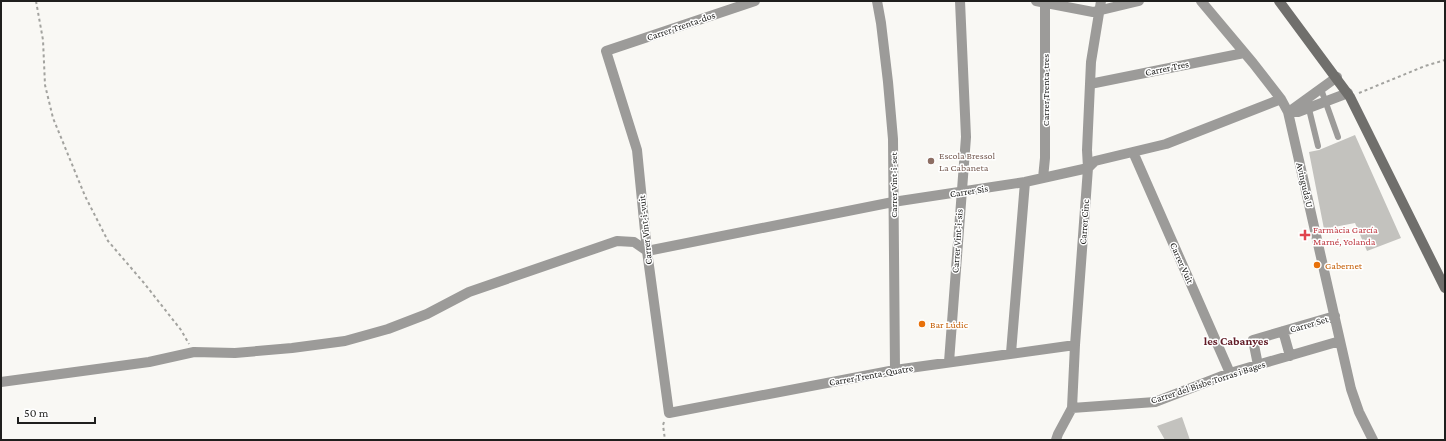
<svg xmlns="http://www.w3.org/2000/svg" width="1446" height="441" viewBox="0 0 1446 441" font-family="'Crimson Pro',serif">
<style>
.building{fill:#c3c2be}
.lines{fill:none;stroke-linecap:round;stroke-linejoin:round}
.path{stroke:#a3a39f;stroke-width:2;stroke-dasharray:3 3;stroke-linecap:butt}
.lane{stroke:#9c9b99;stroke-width:6}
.street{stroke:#9c9b99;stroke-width:10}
.secondary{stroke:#706f6c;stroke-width:10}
.education-dot{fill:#8d6e63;stroke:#fff;stroke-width:1.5}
.health-dot{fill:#e0444e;stroke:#fff;stroke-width:1.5}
.food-dot{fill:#e8710a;stroke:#fff;stroke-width:1.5}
.labels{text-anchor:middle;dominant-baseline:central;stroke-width:3;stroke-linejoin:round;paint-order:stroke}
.street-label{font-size:10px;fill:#1f1f1d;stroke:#fff}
.education-label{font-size:10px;fill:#785e54;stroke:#fff;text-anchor:start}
.health-label{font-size:10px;fill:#be3a42;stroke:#fff;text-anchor:start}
.food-label{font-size:10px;fill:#c56008;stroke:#fff;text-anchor:start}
.quarter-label{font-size:12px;font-weight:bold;fill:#621d27;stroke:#fff}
</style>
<rect width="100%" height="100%" fill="#f9f8f4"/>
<!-- building -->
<path class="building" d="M1355,135L1401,238L1367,251L1355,223L1324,229L1309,152L1319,150Z
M1182,417L1190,440H1165L1157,426Z"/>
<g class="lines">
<!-- path -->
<path class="path" d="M36,1L43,40L45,85L53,118L85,196L108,241L144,283L181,330L189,344
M1359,93L1425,66L1445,60
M664,422L663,425L665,440"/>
<!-- lane -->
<path class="lane" d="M1321,89L1338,137
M1308,105L1318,146"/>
<!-- street -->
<path class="street" d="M755,1L606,51L637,150L647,251L669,413L895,370L1075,345
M877,1L881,23L888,82L893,139L895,370
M1036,1L1093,12L1139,1
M1201,1L1253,63L1281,99L1288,112L1351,389L1359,412L1373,440
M1090,84L1244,53
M1290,111L1337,77
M1288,112H1298L1348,93
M1133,152L1230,373
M1043,178L1045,158V2
M647,251L893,202L1025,182L1088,168L1095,161L1166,144L1281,99
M1283,331L1290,356
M1011,353L1025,182
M949,362L966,137L960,1
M1258,365L1253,340L1335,316
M1,382L149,362L194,352L235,353L292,348L345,341L388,329L427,314L469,292L617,241L634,242L647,251
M1072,408L1155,402L1230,373L1340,341
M1056,440L1058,434L1072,408L1075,345L1088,168L1087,150L1091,62L1101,1"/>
<!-- secondary -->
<path class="secondary" d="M1279,1L1350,97L1445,288"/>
</g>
<!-- markers -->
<circle class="education-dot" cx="931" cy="161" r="4"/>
<path class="health-dot" d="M1303 229h4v4h4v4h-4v4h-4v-4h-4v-4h4z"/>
<g class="food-dot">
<circle cx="1317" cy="265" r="4"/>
<circle cx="922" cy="324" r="4"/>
</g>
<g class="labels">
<!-- street labels -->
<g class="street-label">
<text transform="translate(681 26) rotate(-19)">Carrer Trenta-dos</text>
<text transform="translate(1167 68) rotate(-12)">Carrer Tres</text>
<text transform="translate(1045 90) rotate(-90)">Carrer Trenta-tres</text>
<text transform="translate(893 185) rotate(-90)">Carrer Vint-i-set</text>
<text transform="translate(1305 185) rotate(77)">Avinguda U</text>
<text transform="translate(969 191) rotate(-9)">Carrer Sis</text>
<text transform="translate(1084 222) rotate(-86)">Carrer Cinc</text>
<text transform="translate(645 230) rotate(-96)">Carrer Vint-i-vuit</text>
<text transform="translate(957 241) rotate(-86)">Carrer Vint-i-sis</text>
<text transform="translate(1182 263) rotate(66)">Carrer Vuit</text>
<text transform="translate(1309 324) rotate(-16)">Carrer Set</text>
<text transform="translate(871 375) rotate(-10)">Carrer Trenta-Quatre</text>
<text transform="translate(1208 382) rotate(-18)">Carrer del Bisbe Torras i Bages</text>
</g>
<!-- education labels -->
<g class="education-label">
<text x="939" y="155">Escola Bressol<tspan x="939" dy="12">La Cabaneta</tspan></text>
</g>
<!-- health labels -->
<g class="health-label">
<text x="1313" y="229">Farmàcia García<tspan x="1313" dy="12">Marné, Yolanda</tspan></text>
</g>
<!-- food labels -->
<g class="food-label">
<text x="1325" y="265">Gabernet</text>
<text x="930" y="324">Bar Lúdic</text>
</g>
<!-- quarter labels -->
<g class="quarter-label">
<text x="1236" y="341">les Cabanyes</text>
</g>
</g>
<!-- border -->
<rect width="1446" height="441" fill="none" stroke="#1f1f1d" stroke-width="4"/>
<!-- scale -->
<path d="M18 417v6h77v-6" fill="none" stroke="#1f1f1d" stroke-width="2"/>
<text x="24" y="417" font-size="12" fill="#1f1f1d" stroke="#ffffff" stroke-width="3" paint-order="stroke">50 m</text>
</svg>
